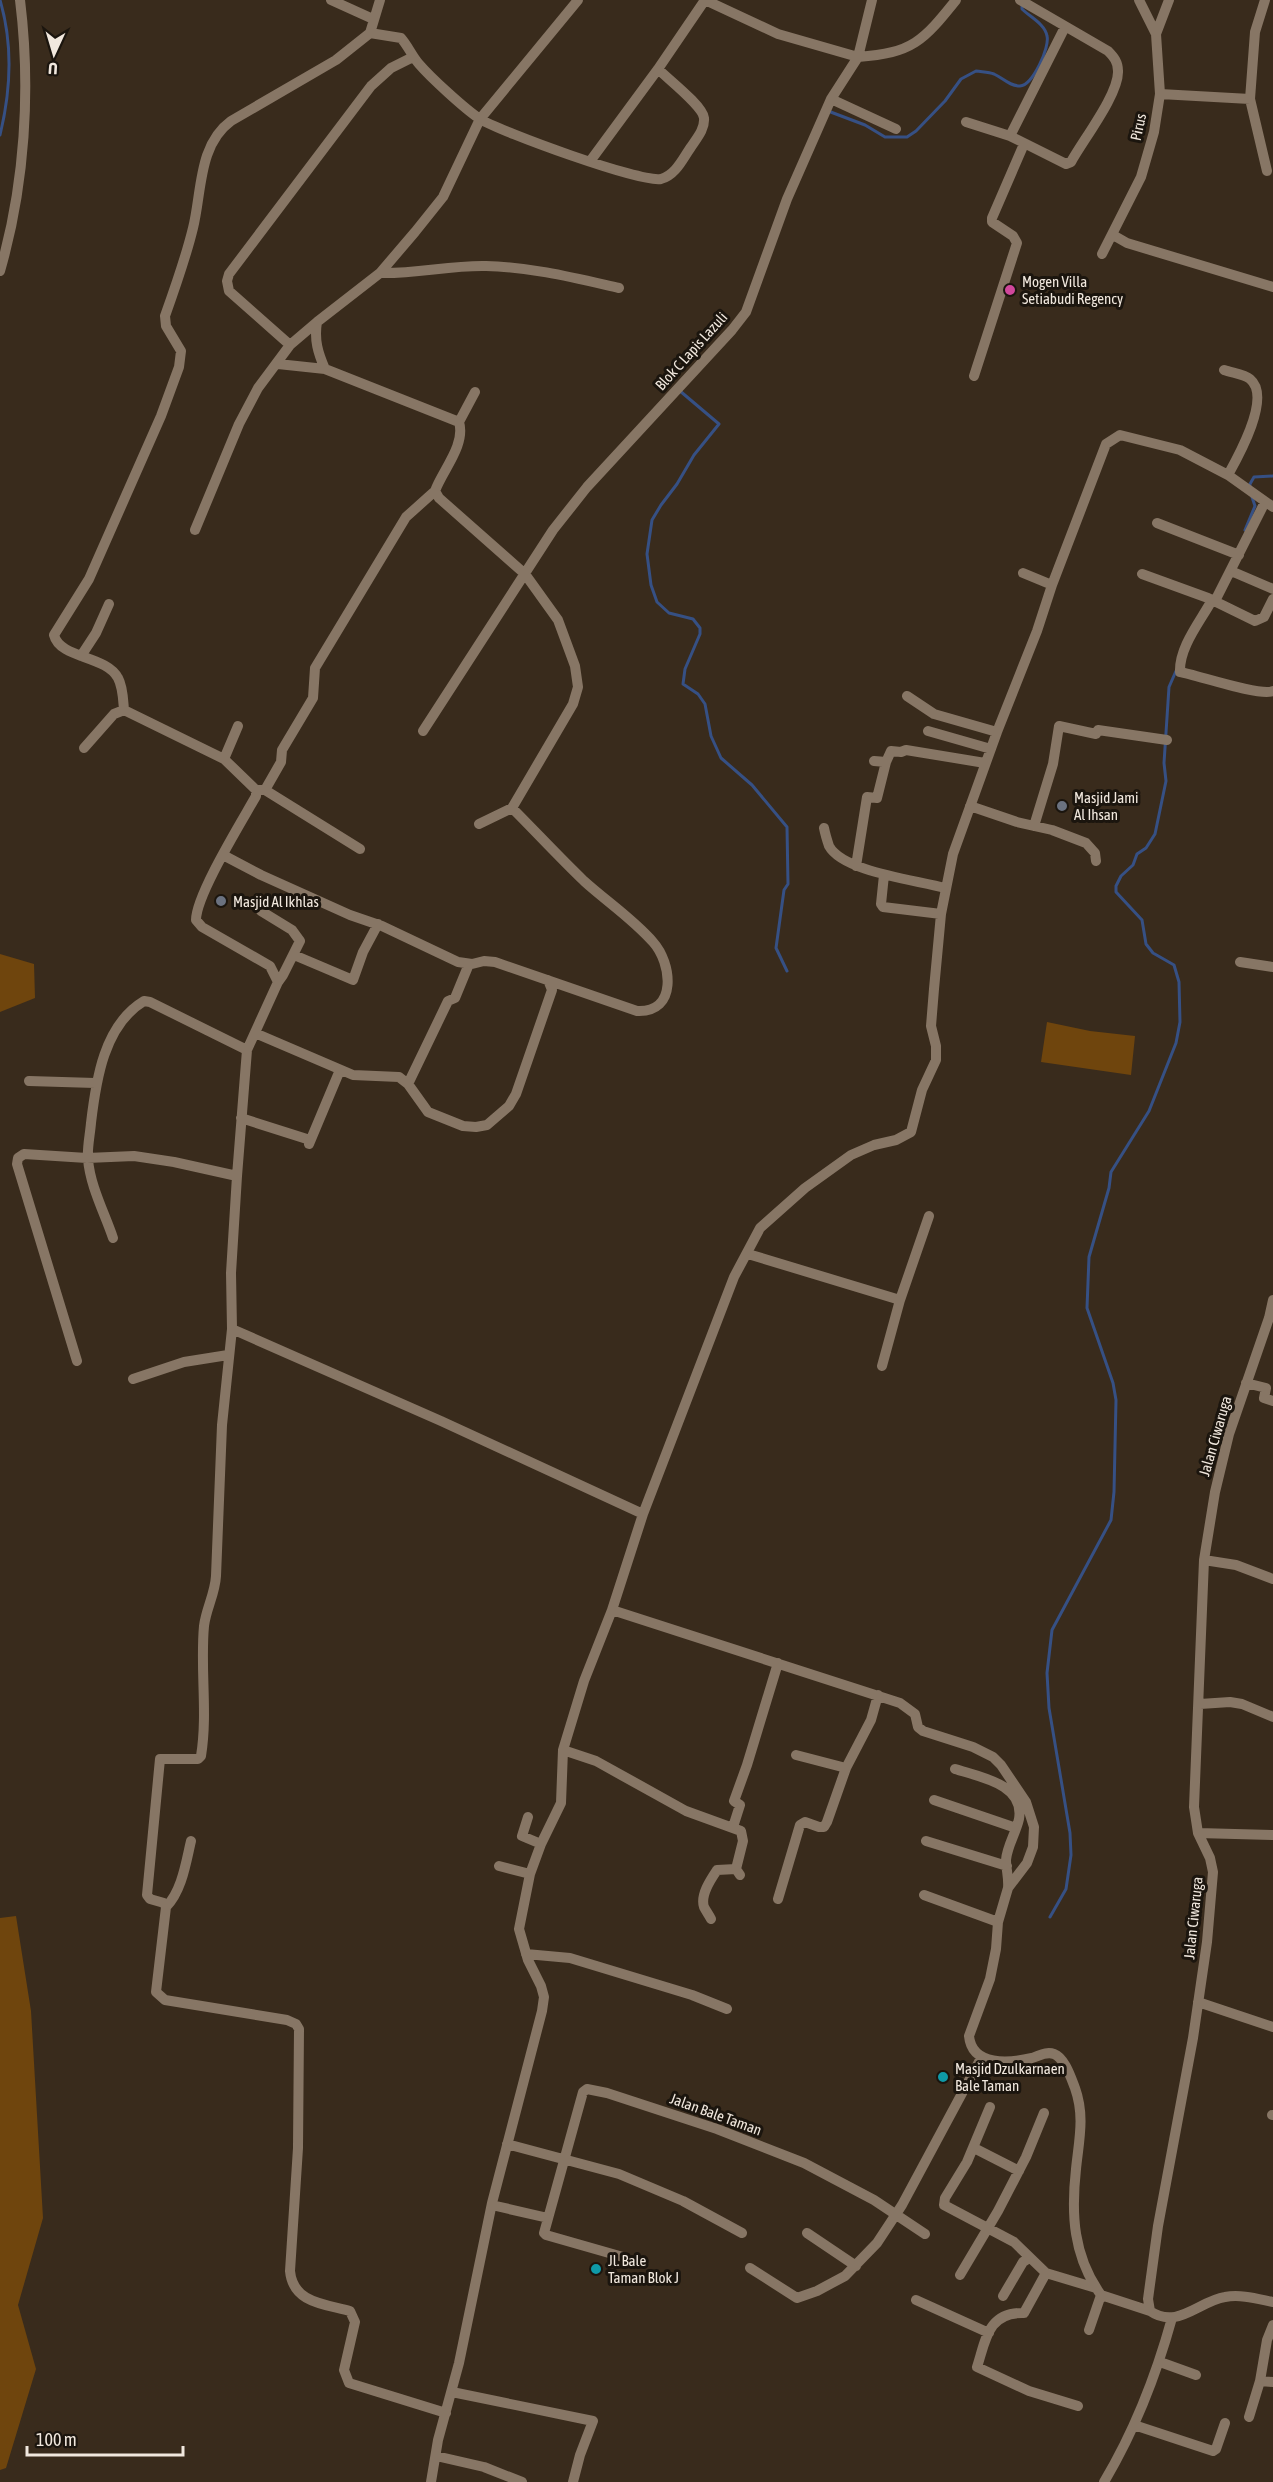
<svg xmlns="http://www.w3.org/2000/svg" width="1273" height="2482" viewBox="0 0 1273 2482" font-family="'Asap Condensed',sans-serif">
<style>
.green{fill:#6f450d}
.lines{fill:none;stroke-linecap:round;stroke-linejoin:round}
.stream{stroke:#365084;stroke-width:3}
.minor{stroke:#877665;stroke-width:10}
.hotel-dot{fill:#d1479c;stroke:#1b150e;stroke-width:2}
.worship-dot{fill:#6b7280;stroke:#1b150e;stroke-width:2}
.culture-dot{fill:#0f9aa8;stroke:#1b150e;stroke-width:2}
.labels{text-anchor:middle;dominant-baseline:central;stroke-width:6;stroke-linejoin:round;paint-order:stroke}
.street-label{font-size:15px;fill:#f1e8de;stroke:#1b150e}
.poi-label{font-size:15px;fill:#f1e8de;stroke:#1b150e;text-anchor:start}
</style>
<rect width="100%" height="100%" fill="#392b1c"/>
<!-- green -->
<path class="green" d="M0,954L34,964L35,998L0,1012Z
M1047,1022L1090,1031L1135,1036L1131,1075L1041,1062Z
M16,1916L31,2011L43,2218L18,2305L36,2369L6,2468L0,2470V1918Z"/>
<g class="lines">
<!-- stream -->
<path class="stream" d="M828,111L865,125L885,137H907L916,131L945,101L961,79L976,71C982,72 989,72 994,74C1003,78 1009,86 1020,86C1033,85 1050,47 1047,36C1045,24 1030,17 1022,9V4
M0,135C11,90 13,44 0,0
M680,391L719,424L694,455L677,484L661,505L652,520L647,554L651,585L657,602L669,613L693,619L700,628V634L685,669L683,684L698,694L705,704L711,736L721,758L752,785L787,827L788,884L784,890L776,948L787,971
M1250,488V484L1254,477L1273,476
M1245,530L1255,506L1252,497
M1050,1917L1066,1889L1071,1855L1070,1833L1049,1708L1047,1673L1052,1630L1111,1520L1114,1492L1116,1400L1113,1383L1087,1308L1089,1257L1109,1188L1111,1172L1149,1111L1176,1043L1180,1022L1179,982L1174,965L1153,953L1146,944L1142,920L1116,892V886L1121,876L1133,865L1137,854L1146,848L1155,834L1166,781L1164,763L1169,687L1176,671"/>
<!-- minor -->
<path class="minor" d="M331,0L373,19
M380,0L370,33L336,60L231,121C198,145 202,192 193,228C186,257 175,288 165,316L166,326L181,351L179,367L161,416L89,579L54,635C60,659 106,655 118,678C123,687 123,699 124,710L224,759L256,790V796C242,821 196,895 196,920L202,927L270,966L278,982L247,1050L237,1176L231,1273L232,1329L222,1425L216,1576C215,1594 206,1609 204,1626C200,1669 208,1713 201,1756L198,1759H160L147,1895L150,1899L164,1903L166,1907L156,1992L165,2000L287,2020L296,2024L299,2029L298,2148L290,2271C293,2303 324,2304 350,2311L355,2322L344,2370L349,2383L446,2413
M705,0L778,34L858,57L872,0
M1265,0L1255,32L1250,99L1267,171
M370,33L401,38C408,46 412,56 419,64C431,78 465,109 480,119C501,132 641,183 661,179C676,175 683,158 691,147C697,138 705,129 704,118C703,106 668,79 658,69
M1156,34L1169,0
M1160,94L1250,99
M831,99L896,129
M966,122L1010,136L1066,164L1071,162C1083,140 1119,94 1118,71C1118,62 1114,57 1108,51L1020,0
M1010,136L1065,27
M591,160L658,69L705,0
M1113,235L1127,243L1273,287
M1102,254L1141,177L1154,132L1160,94L1156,34L1139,0
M0,271C25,185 31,89 20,0
M380,273C416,274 451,265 486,266C532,267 575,278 619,288
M290,345L229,291L227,281L229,274L371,86L391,68L413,57
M278,364L325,369
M1224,370C1232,373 1244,374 1250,379C1272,397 1238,457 1228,475
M974,376L1017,243L1013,236L992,222V218L1024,144
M459,422L325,369C318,353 314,340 317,322L380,273L415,232L443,197L480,119L578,0
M1157,523L1239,555
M195,530L239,424L258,388L290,345L317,322
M1231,571L1273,589
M1023,573L1052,585
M1142,574L1208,598L1255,621L1264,617L1273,599
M1212,600C1200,622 1179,647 1180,672C1197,675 1261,697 1273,691
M1215,601L1265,502
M81,656L96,633L109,604
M907,696L934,714L997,732
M423,731L553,530L587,487L732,330L746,312L787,199L831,99L858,57C913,53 923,41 956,0
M928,731L991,749
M84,748L114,714L124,710
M224,759L238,726
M874,761L886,762L891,751L901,752L906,750L985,763
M256,790H265L281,762L282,750L313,698L315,668L406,517L435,491
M265,790L360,849
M970,806L1017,822L1052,830L1086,843L1095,853L1096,861
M479,824L512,808
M1034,826L1053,764L1059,726L1096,734L1098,730L1167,740
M824,828C825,833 827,840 829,846C843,872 917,880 945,888
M223,855L261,875L350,915L382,926L458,962L472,964L484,961L495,962L637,1011C678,1013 672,963 653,942C633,919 606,901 584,881C559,857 536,832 512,808L573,704L578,687L575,666L558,620L525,574L439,498L435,491C442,471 466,445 459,422L475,392
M856,866L867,797L877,798L886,762
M884,875L881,904L883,907L941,914
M261,911L292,930L300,941L283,975L278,982
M294,955L353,980L363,952L378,924
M1240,962L1273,967
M255,1033L353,1075L399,1077L408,1084L428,1112L463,1126L476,1127L487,1125L509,1106L516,1094L552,990L548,980
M29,1081L95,1083
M408,1084L448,1001L455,998L469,964
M241,1118L310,1140
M309,1144L340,1070
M113,1238C105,1214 90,1186 88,1159C87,1148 90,1135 91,1123C96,1080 104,1025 144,1001L150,1002L247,1050
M748,1254L900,1300
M1273,1300L1269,1318L1229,1434L1215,1492L1204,1560L1194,1807L1198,1833L1210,1858L1213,1872L1207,1942L1193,2038L1158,2226L1148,2299L1150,2311C1177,2330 1199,2301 1225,2297C1241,2294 1258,2299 1273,2302
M232,1329L441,1421L643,1514
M77,1361L17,1164L18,1158L24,1154L87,1158L134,1156L174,1162L237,1176
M882,1366L900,1300L929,1216
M133,1379L184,1362L228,1355
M1246,1383L1266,1388L1264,1398L1273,1401
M1204,1560L1236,1565L1273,1579
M612,1610L900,1703L915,1714L918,1727L923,1731L973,1747L993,1757L1001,1765L1026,1802L1034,1827L1033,1847L1027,1863L1008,1888L998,1922L996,1949L990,1979L969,2036C972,2067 1010,2063 1032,2058C1039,2056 1046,2051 1054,2054C1065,2058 1071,2078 1075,2088C1085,2116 1079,2140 1076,2169C1071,2214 1073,2256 1101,2295L1150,2311
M1200,1704L1230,1702L1242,1704L1273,1717
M563,1750L596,1761L686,1811L741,1831L743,1841L736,1869L740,1875
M796,1755L846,1768
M955,1769C980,1777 1025,1784 1019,1819C1016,1833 1007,1846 1006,1860C1006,1869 1009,1878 1008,1888
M934,1800L1016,1828
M528,1817L522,1836L541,1844
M733,1827L740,1805L734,1801L747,1765L778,1663
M1198,1833L1273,1835
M926,1841L1007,1866
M499,1866L530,1874
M924,1895L998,1922
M778,1899L800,1825L805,1822L819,1827H824L827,1822L846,1768L871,1720L878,1695
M166,1907C182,1891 186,1862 191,1841
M711,1919C709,1915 706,1911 704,1907C700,1895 711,1879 717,1870L736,1869
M526,1954L570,1958L692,1995L727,2009
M1198,2002L1273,2027
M990,2107L967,2162L945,2198L944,2205L1014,2242L1046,2273L1096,2288
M1272,2115H1273
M507,2144L619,2174L683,2201L742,2233
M974,2148L1019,2171
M496,2206L548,2218
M807,2233L856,2266
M623,2257L546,2235L544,2233L583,2092L587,2089L607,2093L717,2129L804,2163L874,2200L925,2234
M750,2268L797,2298L817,2291L845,2276L877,2243L902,2205L981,2058
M1046,2273L1024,2313C988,2312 986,2339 977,2367L1029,2391L1078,2406
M960,2275L998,2211L1026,2157L1044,2113
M1003,2296L1023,2262L1029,2258
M916,2300L989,2333
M1089,2330L1101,2295
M1160,2362L1196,2375
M1260,2381L1273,2382
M452,2392L593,2421L580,2455L573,2482
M1249,2417L1260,2381L1267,2340L1273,2325
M1134,2425L1213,2451L1216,2449L1225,2423
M436,2456L484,2467L522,2482
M431,2482L438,2440L459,2363L492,2203L542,2011L544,1997L541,1986L528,1960L519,1929L530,1874L541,1844L561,1803L563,1750L584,1681L612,1610L643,1514L734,1277L760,1228L805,1188L851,1155L874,1145L896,1140L911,1132L922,1090L936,1060V1046L931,1026L934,989L941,914L953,854L997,732L1037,631L1052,585L1106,444L1120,435L1180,450L1228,475L1273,507
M1104,2482C1135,2430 1156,2376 1172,2318"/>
</g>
<!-- markers -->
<circle class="hotel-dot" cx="1010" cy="290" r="6"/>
<g class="worship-dot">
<circle cx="1062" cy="806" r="6"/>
<circle cx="221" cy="901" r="6"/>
</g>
<g class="culture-dot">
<circle cx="943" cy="2077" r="6"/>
<circle cx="596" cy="2269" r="6"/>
</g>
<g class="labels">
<!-- street labels -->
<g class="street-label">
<text transform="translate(1138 127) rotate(-78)">Pirus</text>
<text transform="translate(691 351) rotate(-48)">Blok C Lapis Lazuli</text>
<text transform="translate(1215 1436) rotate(-74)">Jalan Ciwaruga</text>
<text transform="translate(1193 1918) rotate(-84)">Jalan Ciwaruga</text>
<text transform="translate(716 2114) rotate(20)">Jalan Bale Taman</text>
</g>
<!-- poi labels -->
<g class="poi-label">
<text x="1022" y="281">Mogen Villa<tspan x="1022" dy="17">Setiabudi Regency</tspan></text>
<text x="1074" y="797">Masjid Jami<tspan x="1074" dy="17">Al Ihsan</tspan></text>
<text x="233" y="901">Masjid Al Ikhlas</text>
<text x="955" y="2068">Masjid Dzulkarnaen<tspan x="955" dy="17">Bale Taman</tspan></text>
<text x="608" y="2260">Jl. Bale<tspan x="608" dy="17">Taman Blok J</tspan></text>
</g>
</g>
<!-- north arrow -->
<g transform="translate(54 54) rotate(184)" stroke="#1b150e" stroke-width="4.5" paint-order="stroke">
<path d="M0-4.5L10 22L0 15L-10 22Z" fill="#f1e8de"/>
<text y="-9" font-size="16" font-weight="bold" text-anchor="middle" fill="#f1e8de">U</text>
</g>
<!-- scale -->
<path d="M27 2446v9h156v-9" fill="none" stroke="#f1e8de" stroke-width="3"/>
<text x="36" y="2446" font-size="18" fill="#f1e8de" stroke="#1b150e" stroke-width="4.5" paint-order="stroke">100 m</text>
</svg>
